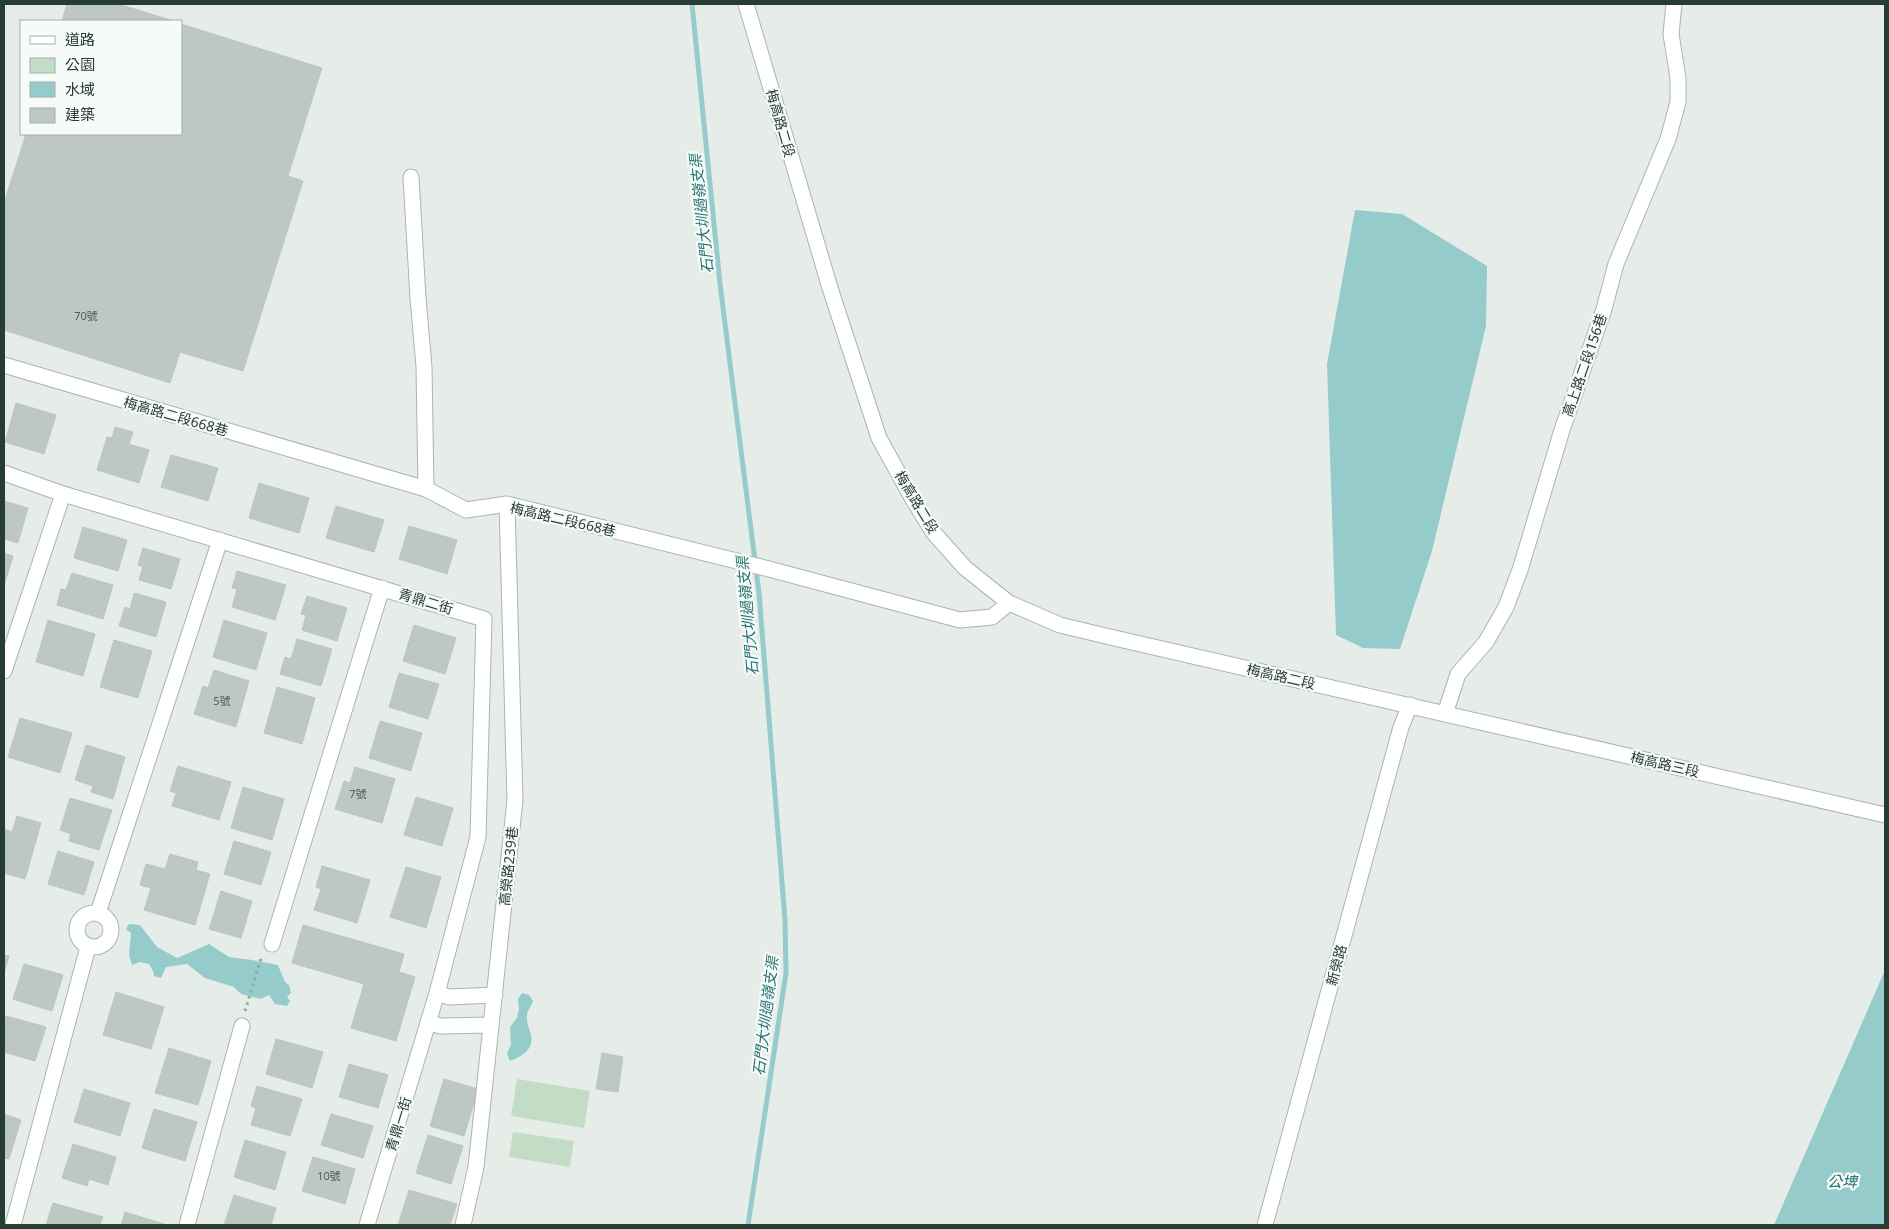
<svg xmlns="http://www.w3.org/2000/svg" width="1889" height="1229" viewBox="0 0 1889 1229" font-family="'Noto Sans','Noto Sans TC',sans-serif">
<style>
.green{fill:#c2dcc5}
.water{fill:#95cbcb}
.lines{fill:none;stroke-linecap:round;stroke-linejoin:round}
.stream{stroke:#95cbcb;stroke-width:5}
.building{fill:#bcc8c1;stroke:#b9c6bf}
.minor-casing{stroke:#a9b5af;stroke-width:17}
.path{stroke:#8aad9c;stroke-width:3;stroke-dasharray:2.5 4;stroke-linecap:butt}
.minor{stroke:#fff;stroke-width:15}
.labels{text-anchor:middle;dominant-baseline:central;stroke-width:4.5;stroke-linejoin:round;paint-order:stroke}
.number-label{font-size:11px;fill:#4c6057}
.street-label{font-size:14px;fill:#273d34;stroke:#f6faf8}
.water-label{font-size:15px;font-style:italic;fill:#277373;stroke:#f6faf8}
</style>
<rect width="100%" height="100%" fill="#e6ede9"/>
<!-- green -->
<path class="green" d="M517,1079L590,1091L584,1128L511,1116Z
M513,1132L574,1141L570,1167L509,1157Z"/>
<!-- water -->
<path class="water" d="M1355,210L1402,214L1487,266L1486,326L1432,551L1400,649L1363,648L1336,635L1327,364Z
M129,924L140,925L157,947L177,958L209,944L229,957L252,960L278,965L285,982L289,985L291,993L287,997L290,1001L287,1006L275,1004L269,995L261,999L241,994L234,987L205,978L187,964L166,967L161,978L154,976L153,971L149,964L140,962L132,965L129,955L131,933L126,929Z
M1885,970V1225H1774Z
M522,993L529,995L533,1001C531,1007 526,1012 527,1019C527,1025 530,1030 531,1035C534,1050 521,1057 510,1061L507,1053L511,1045L510,1027L517,1018L519,1009L518,999Z"/>
<g class="lines">
<!-- stream -->
<path class="stream" d="M692,4L720,284L759,593L785,920L786,973L748,1225"/>
</g>
<!-- building -->
<path class="building" d="M67,4H118L174,21H62Z
M181,24L322,68L288,176L303,181L243,371L180,352L170,383L4,330V203L26,134H181Z
M16,403L56,415L44,454L5,442Z
M115,427L133,432L129,444L149,450L139,483L97,470L107,437L112,438Z
M171,455L218,468L208,501L161,487Z
M259,483L309,498L299,533L249,518Z
M4,501L28,508L18,543L4,539Z
M336,506L384,520L374,552L326,538Z
M409,526L457,540L447,574L399,559Z
M83,527L127,540L118,571L74,558Z
M143,548L180,559L171,589L139,580L143,567L138,565Z
M4,553L13,556L4,586Z
M237,571L286,585L275,620L232,607L237,589L232,588Z
M72,573L113,585L103,619L57,605L61,589L66,590Z
M134,593L166,602L156,637L119,626L125,607L130,609Z
M307,596L347,608L337,641L302,630L306,615L301,614Z
M48,620L95,634L83,676L36,662Z
M224,620L267,633L256,670L213,657Z
M414,625L456,638L445,674L403,661Z
M297,639L332,649L321,686L280,674L285,657L291,659Z
M114,640L152,651L138,698L100,687Z
M214,670L249,681L236,727L194,714L203,686L208,688Z
M399,673L439,684L428,719L389,707Z
M277,687L315,698L302,744L264,733Z
M20,718L72,733L60,773L8,757Z
M380,721L422,733L411,771L369,758Z
M86,745L125,757L113,799L91,792L93,786L75,780Z
M178,766L231,782L219,820L172,806L176,793L170,791Z
M355,767L395,779L382,823L335,809L344,781L350,783Z
M243,787L284,799L272,840L231,828Z
M416,797L453,808L442,846L404,835Z
M70,798L112,810L99,850L69,841L71,834L60,830Z
M17,816L41,823L25,879L4,873V829L12,832Z
M234,841L271,852L261,885L224,874Z
M58,851L94,862L84,895L48,884Z
M170,854L198,862L196,870L210,874L195,925L144,910L151,888L140,885L146,864L165,869Z
M322,866L370,880L357,923L314,910L321,889L316,887Z
M406,867L441,877L426,928L390,917Z
M221,891L252,901L241,938L209,929Z
M303,925L404,954L399,972L415,977L396,1041L351,1028L364,984L292,963Z
M4,955L9,956L4,973Z
M24,964L63,975L52,1011L13,999Z
M116,992L164,1007L151,1049L103,1035Z
M6,1016L46,1027L35,1061L4,1052V1023Z
M276,1039L323,1052L312,1088L266,1074Z
M169,1048L211,1061L198,1105L155,1093Z
M602,1053L623,1057L618,1092L596,1089Z
M349,1064L388,1075L378,1108L339,1097Z
M444,1079L478,1089L464,1136L430,1126Z
M257,1086L302,1099L290,1136L251,1125L256,1108L251,1106Z
M84,1089L130,1103L120,1136L74,1122Z
M154,1109L197,1122L185,1161L142,1148Z
M4,1114L21,1120L9,1159L4,1158Z
M331,1114L373,1126L363,1158L321,1145Z
M428,1135L463,1146L451,1184L416,1173Z
M245,1140L286,1152L275,1190L234,1177Z
M73,1144L116,1157L108,1185L89,1179L87,1186L62,1178Z
M313,1157L355,1169L345,1204L302,1191Z
M409,1190L457,1204L450,1225H398Z
M234,1195L276,1208L271,1225H224Z
M53,1203L103,1217L100,1225H46Z
M125,1212L164,1224V1225H121Z"/>
<g class="lines">
<defs>
<path id="minor" d="M746,4L830,288L879,438L911,496L933,532L965,568L1009,603L1060,625L1110,637L1885,815
M411,177L418,298L424,367L426,489
M4,365L426,489L466,510L507,504L769,569L960,620L992,617L1009,603
M4,473L63,494L484,619L478,837L437,993L367,1225
M4,671L63,494
M1445,714L1458,674L1486,642L1506,607L1520,570L1562,430L1604,309L1616,264L1668,139L1678,102V78L1671,34L1674,4
M77 930a17 17 0 1 1 34 0a17 17 0 1 1-34 0Z
M98,913L220,540
M272,944L382,588
M437,993L449,997L495,995
M428,1022L440,1026L491,1025
M13,1225L88,947
M187,1225L242,1026
M463,1225L476,1167L515,800L507,504
M1265,1225L1401,727L1410,705"/>
</defs>
<!-- minor casing -->
<use href="#minor" class="minor-casing"/>
<!-- path -->
<path class="path" d="M245,1011L262,955"/>
<!-- minor -->
<use href="#minor" class="minor"/>
</g>
<g class="labels">
<!-- number labels -->
<g class="number-label">
<text x="86" y="315">70號</text>
<text x="222" y="700">5號</text>
<text x="358" y="793">7號</text>
<text x="329" y="1175">10號</text>
</g>
<!-- street labels -->
<g class="street-label">
<text transform="translate(781 123) rotate(74)">梅高路二段</text>
<text transform="translate(1584 365) rotate(-71)">高上路二段156巷</text>
<text transform="translate(176 416) rotate(16)">梅高路二段668巷</text>
<text transform="translate(917 502) rotate(59)">梅高路二段</text>
<text transform="translate(563 519) rotate(13)">梅高路二段668巷</text>
<text transform="translate(426 601) rotate(17)">青鼎二街</text>
<text transform="translate(1281 676) rotate(13)">梅高路二段</text>
<text transform="translate(1665 764) rotate(13)">梅高路三段</text>
<text transform="translate(508 866) rotate(-84)">高榮路239巷</text>
<text transform="translate(1336 965) rotate(-75)">新榮路</text>
<text transform="translate(398 1124) rotate(-73)">青鼎一街</text>
</g>
<!-- water labels -->
<g class="water-label">
<text transform="translate(701 214) rotate(-96)">石門大圳過嶺支渠</text>
<text transform="translate(747 616) rotate(-95)">石門大圳過嶺支渠</text>
<text transform="translate(765 1016) rotate(-83)">石門大圳過嶺支渠</text>
<text x="1842" y="1181">公埤</text>
</g>
</g>
<!-- border -->
<rect width="1889" height="1229" fill="none" stroke="#273d34" stroke-width="10"/>
<!-- legend -->
<rect x="20" y="20" width="162" height="115" fill="#f6faf8" stroke="#a3aeaa"/>
<rect x="30" y="36" width="25" height="8" fill="#ffffff" stroke="#a3aeaa"/>
<text x="65" y="45" font-size="15" fill="#273d34">道路</text>
<rect x="30" y="58" width="25" height="15" fill="#c2dcc5" stroke="#a3aeaa"/>
<text x="65" y="70" font-size="15" fill="#273d34">公園</text>
<rect x="30" y="82" width="25" height="15" fill="#95cbcb" stroke="#a3aeaa"/>
<text x="65" y="95" font-size="15" fill="#273d34">水域</text>
<rect x="30" y="108" width="25" height="15" fill="#bcc8c1" stroke="#a3aeaa"/>
<text x="65" y="120" font-size="15" fill="#273d34">建築</text>
</svg>
